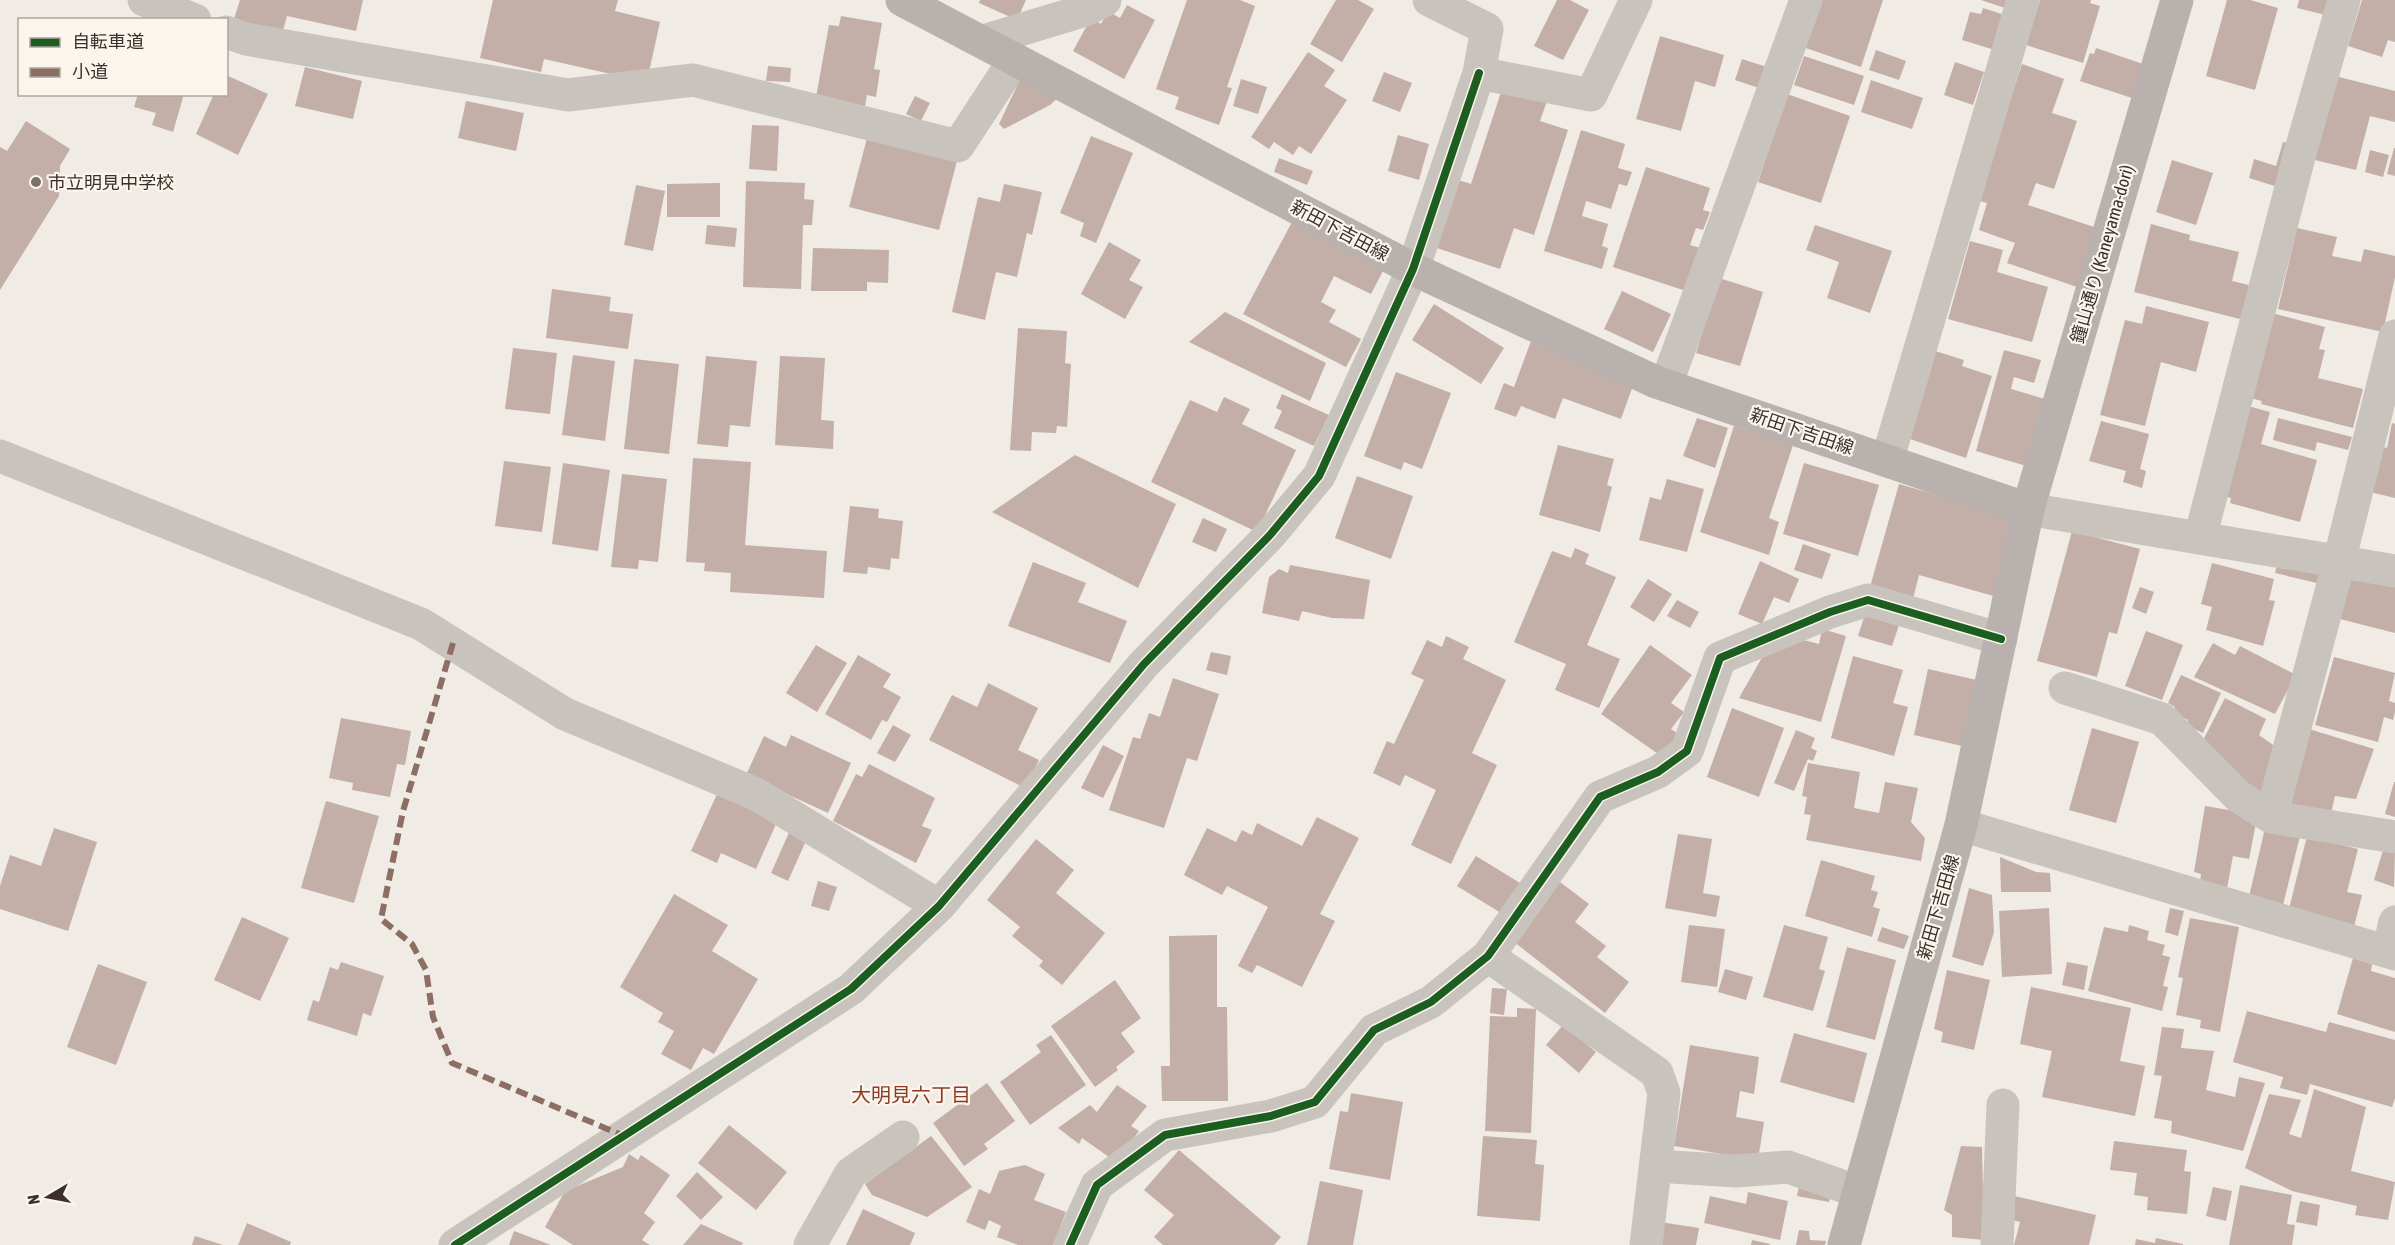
<svg xmlns="http://www.w3.org/2000/svg" width="2395" height="1245" viewBox="0 0 2395 1245" font-family="'Asap Condensed','Noto Sans JP',sans-serif">
<style>
.building{fill:#c3afa7}
.lines{fill:none;stroke-linecap:round;stroke-linejoin:round}
.minor{stroke:#c9c3be;stroke-width:33}
.major{stroke:#b8b1ad;stroke-width:33}
.quiet{stroke:#8d6e63;stroke-width:6;stroke-dasharray:12 6;stroke-linecap:butt}
.cycleway-casing{stroke:#fbf5ee;stroke-width:11}
.cycleway{stroke:#1b5e20;stroke-width:8}
.poi-dot{fill:#7a716c;stroke:#fbf5ee;stroke-width:2}
.labels{text-anchor:middle;dominant-baseline:central;stroke-width:4.5;stroke-linejoin:round;paint-order:stroke}
.poi-label{font-size:18px;fill:#3b302b;stroke:#fbf5ee;text-anchor:start}
.street-label{font-size:18px;fill:#3b302b;stroke:#fbf5ee}
.neighbourhood-label{font-size:20px;fill:#8c3b22;stroke:#fbf5ee}
</style>
<rect width="100%" height="100%" fill="#f0ebe5"/>
<!-- building -->
<path class="building" d="M240,0H363L356,31L287,16L282,34L234,19Z
M493,0H618L615,11L660,22L649,72L638,80L544,59L541,72L480,58Z
M980,0H1026L1017,20L979,3Z
M1187,0H1240L1255,6L1227,87L1232,88L1219,125L1175,109L1179,97L1156,89Z
M1336,0H1358L1374,9L1342,62L1310,44Z
M1557,0H1570L1589,10L1563,60L1534,46Z
M1815,0H1883L1861,67L1800,46Z
M1981,0H2011L2008,9Z
M2040,0H2091L2090,3L2100,6L2083,63L2026,45Z
M2227,0H2250L2278,8L2255,90L2206,76Z
M2299,0H2334L2330,16L2297,8Z
M2362,0H2395V42L2388,40L2382,57L2348,46Z
M1127,5L1155,20L1124,79L1073,51L1091,18L1101,24L1108,11L1120,18Z
M1983,8L2008,16L1998,51L1962,40L1970,12L1981,14Z
M841,16L882,23L874,69L880,70L876,97L867,95L865,106L816,97L829,25L839,26Z
M1660,36L1724,55L1715,87L1695,81L1681,131L1636,119Z
M2096,48L2143,64L2132,98L2080,81L2090,53L2094,54Z
M1876,50L1906,61L1899,80L1869,70Z
M1308,52L1335,70L1324,86L1347,100L1311,154L1299,146L1293,155L1274,142L1269,149L1251,137Z
M1804,56L1864,76L1854,105L1794,85Z
M1742,59L1770,68L1762,89L1735,80Z
M1955,62L1984,72L1973,105L1944,95Z
M2022,64L2064,79L2052,113L2077,121L2054,189L2036,183L2028,205L2100,229L2080,288L2007,263L2015,243L1979,230L1987,203L1977,200Z
M768,66L791,68L790,82L766,81Z
M305,67L362,81L353,119L295,106Z
M1384,72L1412,83L1400,112L1372,101Z
M1023,73L1060,96L1050,105L1004,129L999,124Z
M226,75L268,94L238,155L196,134L214,94H226Z
M2335,76L2395,91V122L2370,116L2356,170L2315,160Z
M1241,79L1267,87L1258,114L1233,106Z
M1871,80L1923,98L1912,129L1861,112Z
M1503,86L1547,101L1540,121L1568,130L1534,235L1514,228L1500,269L1437,248L1458,180L1471,184Z
M138,94H184L173,132L152,125L156,113L134,107Z
M1787,94L1850,116L1821,203L1758,182Z
M915,96L930,103L921,121L906,114Z
M466,101L524,113L516,151L458,138Z
M26,121L70,149L60,166L59,196L0,290V147L7,151Z
M752,125L779,126L777,171L749,169Z
M1581,130L1625,144L1618,168L1632,172L1627,186L1619,184L1611,209L1586,201L1582,216L1608,224L1602,246L1608,248L1602,269L1544,251Z
M1398,135L1429,144L1419,180L1388,171Z
M1091,136L1133,153L1096,243L1080,236L1084,223L1060,213Z
M867,138L957,161L939,230L849,207Z
M2283,142L2294,145L2281,188L2249,178L2254,159L2276,166Z
M2394,148H2395V176L2387,174Z
M2370,150L2389,155L2383,177L2365,172Z
M1279,158L1313,171L1307,185L1274,172Z
M2172,160L2213,173L2196,225L2156,212Z
M1646,167L1710,188L1703,210L1710,212L1703,230L1696,228L1690,245L1700,248L1686,291L1613,267Z
M746,181L805,183L804,199L814,200L812,225H803L801,289L743,287Z
M720,183V217H667V184Z
M1004,184L1042,192L1032,235L1027,233L1017,277L996,272L985,320L952,312L978,197L1000,202Z
M636,185L665,191L653,251L624,245Z
M1292,222L1384,269L1371,294L1334,276L1321,302L1336,310L1329,322L1361,339L1346,367L1243,314Z
M2151,224L2190,235L2189,240L2239,252L2232,281L2253,286L2244,320L2134,292Z
M707,225L737,228L735,247L705,244Z
M1815,225L1892,251L1870,313L1827,298L1839,262L1806,250Z
M2297,228L2337,237L2332,256L2361,262L2364,249L2395,256V277L2383,332L2278,309Z
M1970,241L2003,250L1997,272L2048,287L2032,342L1948,319Z
M1109,242L1141,260L1129,280L1143,287L1125,319L1081,294Z
M813,248L889,250L888,283L867,282V291H811Z
M1719,278L1763,292L1740,366L1696,353Z
M552,289L611,297L609,311L633,314L628,349L546,338Z
M1622,291L1671,314L1653,352L1604,329Z
M1434,304L1504,348L1481,384L1412,340Z
M2146,306L2209,322L2196,372L2161,362L2145,426L2100,415L2125,320L2142,324Z
M1225,312L1326,363L1310,401L1189,342Z
M2272,313L2325,327L2319,349L2325,350L2318,378L2363,389L2353,428L2261,404L2262,401L2250,398Z
M1018,328L1067,331L1065,363L1071,364L1067,427L1057,426L1056,433L1032,432L1031,451L1010,450Z
M1531,341L1635,380L1621,419L1563,398L1555,419L1521,406L1516,417L1494,409L1504,383L1514,387Z
M513,348L557,353L550,414L505,409Z
M2004,350L2041,360L2034,383L2014,377L2011,389L2052,401L2033,468L1976,451Z
M1935,351L1964,360L1962,366L1992,376L1966,458L1907,438Z
M573,355L615,361L605,441L562,435Z
M706,356L757,361L750,427L730,425L728,447L697,444Z
M780,356L825,358L821,420L834,421L833,449L775,445Z
M634,359L679,364L669,454L624,449Z
M1396,372L1451,393L1422,469L1404,462L1401,470L1364,456Z
M1282,394L1329,415L1314,446L1274,428L1282,411L1276,408Z
M1224,397L1250,409L1242,424L1296,450L1257,532L1151,482L1190,400L1217,412Z
M2248,406L2270,412L2261,444L2317,460L2300,522L2230,503L2231,498L2224,496Z
M1697,418L1728,428L1715,468L1683,456Z
M2278,418L2352,437L2348,450L2317,442L2315,451L2273,440Z
M2101,421L2149,434L2140,469L2146,471L2142,488L2123,482L2126,471L2089,461Z
M2392,423L2395,424V498L2370,492L2380,446L2387,448Z
M1734,426L1793,445L1769,518L1779,522L1769,555L1700,532Z
M1558,445L1614,459L1607,485L1612,487L1600,532L1539,515Z
M1075,455L1176,504L1138,588L992,512Z
M693,458L751,462L745,545L827,551L824,598L730,592L731,573L704,571L705,563L686,562Z
M504,461L551,467L542,532L495,526Z
M563,463L610,470L598,551L552,544Z
M1804,463L1879,485L1858,556L1783,534Z
M622,474L667,479L658,562L639,560L638,569L611,567Z
M1357,476L1413,496L1391,559L1335,538Z
M1667,479L1704,489L1687,552L1639,540L1650,497L1661,500Z
M1899,484L2014,517L1997,597L1919,575L1913,599L1870,587Z
M850,506L879,509L878,518L903,521L899,559L891,558L890,570L868,567L867,574L843,572Z
M1203,518L1227,529L1216,552L1192,542Z
M2072,531L2140,549L2117,634L2109,632L2097,677L2037,661Z
M1803,544L1831,554L1822,579L1794,570Z
M1575,548L1589,554L1585,564L1616,577L1587,645L1620,659L1599,708L1555,690L1566,664L1514,642L1552,551L1571,558Z
M2279,558L2324,569L2321,584L2275,573Z
M1760,561L1799,579L1789,603L1774,597L1762,624L1738,614Z
M1033,562L1086,583L1078,602L1127,621L1110,663L1008,626Z
M2212,563L2274,579L2269,600L2275,601L2263,646L2206,630L2212,607L2201,604Z
M1290,565L1370,580L1364,619L1332,618L1302,611L1299,621L1262,613L1269,577L1279,569L1288,573Z
M2349,571L2395,583V633L2336,618Z
M1648,579L1672,594L1654,622L1630,607Z
M2140,587L2154,592L2146,614L2132,608Z
M1677,600L1699,612L1690,628L1667,616Z
M1867,608L1901,619L1892,646L1858,636Z
M1822,629L1846,636L1821,722L1739,698L1764,654L1796,638L1819,644Z
M2146,631L2183,645L2162,700L2125,686Z
M1446,636L1469,647L1463,659L1506,680L1472,753L1497,765L1451,864L1411,845L1436,790L1405,775L1400,786L1373,773L1387,741L1394,744L1424,680L1411,674L1427,640L1442,647Z
M2213,643L2235,655L2240,646L2296,675L2275,714L2194,677Z
M816,645L847,663L817,712L786,693Z
M1650,645L1692,675L1671,703L1684,712L1671,729L1680,735L1664,758L1601,714Z
M1211,652L1231,656L1227,675L1206,670Z
M858,655L891,674L883,687L901,697L887,722L882,720L871,740L825,714Z
M1853,656L1903,670L1893,703L1908,707L1894,756L1831,738Z
M2334,657L2395,673L2389,701L2395,703V712L2393,720L2384,717L2378,742L2315,725Z
M1928,669L1977,680L1962,746L1914,735Z
M2181,675L2221,693L2203,733L2186,725L2188,720L2173,713L2175,707L2168,703Z
M1173,678L1219,694L1197,761L1187,758L1164,828L1109,810L1133,737L1140,739L1149,713L1160,717Z
M988,683L1038,708L1018,750L1039,760L1025,788L929,740L952,695L977,707Z
M2225,698L2266,719L2259,735L2286,754L2256,799L2202,742Z
M1732,708L1784,728L1759,797L1707,777Z
M341,718L411,731L405,765L397,764L390,797L352,790L353,783L329,778Z
M893,725L911,735L895,762L877,753Z
M2092,728L2139,742L2116,823L2069,810Z
M2309,729L2374,749L2356,799L2335,796L2330,818L2284,809Z
M1796,730L1815,738L1811,748L1817,751L1813,761L1808,759L1794,791L1774,783Z
M791,735L851,763L828,813L746,775L764,736L786,747Z
M1103,745L1124,756L1103,798L1081,788Z
M1808,763L1860,772L1854,808L1879,813L1885,782L1918,788L1911,822L1925,838L1921,861L1806,840L1811,815L1804,814L1807,797L1802,796Z
M869,764L935,798L922,826L932,830L916,863L833,821L856,774L862,777Z
M2394,782H2395V817L2385,814Z
M717,794L777,822L756,869L721,853L717,863L691,851Z
M326,801L379,816L354,903L301,888Z
M2205,806L2253,814L2256,823L2249,859L2233,856L2227,888L2200,883L2201,874L2194,872Z
M1317,817L1359,838L1320,914L1335,921L1302,987L1257,965L1252,973L1238,966L1268,907L1227,886L1222,895L1184,875L1207,828L1236,842L1242,830L1252,835L1257,823L1302,846Z
M792,826L809,834L788,881L771,873Z
M54,828L97,842L68,931L0,909V886L10,855L41,866Z
M2265,828L2300,836L2283,905L2249,897Z
M1678,834L1712,839L1703,893L1720,896L1716,917L1665,908Z
M2307,836L2358,849L2347,892L2362,895L2354,927L2289,909Z
M1036,839L1074,870L1056,893L1105,933L1062,985L1039,966L1043,961L1012,936L1020,927L987,900Z
M2384,847L2395,851L2394,887L2374,880Z
M1476,856L1520,883L1501,913L1457,886Z
M2000,857L2036,872L2050,873L2051,892H2001Z
M1821,860L1875,876L1871,890L1878,892L1873,907L1880,909L1872,937L1805,916Z
M818,881L837,887L829,911L811,906Z
M1560,882L1589,904L1575,922L1606,946L1597,957L1629,982L1605,1013L1514,942Z
M1969,888L1992,895L1994,932L1983,966L1952,957Z
M674,894L728,925L712,951L758,979L714,1054L703,1048L691,1070L661,1054L674,1031L658,1022L663,1013L620,987Z
M2049,908L2052,974L2002,977L1999,911Z
M2170,908L2184,911L2178,936L2165,932Z
M242,917L289,938L260,1001L214,980Z
M2190,918L2239,927L2220,1032L2200,1028L2201,1020L2176,1015L2183,978L2178,977Z
M1689,925L1725,929L1717,987L1681,982Z
M1784,925L1828,937L1819,969L1825,971L1813,1011L1763,997Z
M2129,925L2149,931L2147,940L2165,945L2162,955L2170,957L2163,986L2168,987L2162,1011L2088,991L2104,927L2128,932Z
M1882,927L1909,936L1904,949L1877,941Z
M1217,935V1007H1227L1228,1101H1162L1161,1066H1170L1169,936Z
M1847,947L1896,960L1875,1040L1826,1027Z
M2353,958L2372,964L2371,971L2395,978V1032L2337,1014Z
M341,962L384,976L371,1016L363,1013L357,1036L307,1020L313,1000L319,1002L330,967L338,970Z
M2067,962L2088,966L2084,990L2062,985Z
M98,964L147,982L116,1065L67,1047Z
M1725,969L1753,977L1746,1000L1718,992Z
M1947,970L1990,980L1974,1050L1941,1042L1943,1032L1934,1029Z
M1115,980L1141,1018L1121,1033L1135,1052L1116,1067L1118,1070L1095,1087L1051,1026Z
M2031,987L2131,1008L2120,1061L2145,1066L2135,1116L2042,1097L2052,1051L2020,1044Z
M1492,988L1507,989L1504,1015L1490,1013Z
M1517,1008L1536,1009L1531,1133L1485,1131L1490,1016L1517,1017Z
M2247,1011L2326,1032L2329,1022L2395,1040V1098L2392,1107L2310,1084L2307,1095L2280,1088L2283,1077L2233,1062Z
M1563,1025L1596,1052L1579,1073L1546,1045Z
M2162,1027L2184,1029L2181,1048L2214,1051L2206,1090L2235,1097L2239,1077L2265,1083L2243,1151L2171,1133L2172,1121L2154,1118L2162,1076L2154,1075Z
M1794,1033L1867,1053L1854,1103L1780,1082Z
M1051,1035L1086,1085L1030,1125L1000,1082L1041,1052L1036,1045Z
M1690,1045L1759,1057L1754,1094L1740,1091L1736,1117L1764,1122L1758,1160L1674,1146Z
M987,1083L1015,1121L984,1144L988,1149L964,1166L933,1123Z
M1117,1085L1147,1106L1131,1126L1139,1131L1116,1162L1082,1138L1079,1144L1058,1128L1090,1105L1097,1112Z
M2314,1089L2366,1107L2351,1171L2395,1182L2388,1220L2355,1215L2357,1206L2292,1191L2245,1168L2269,1094L2301,1100L2289,1134L2301,1138Z
M1351,1093L1403,1102L1390,1180L1329,1169L1340,1111L1348,1112Z
M729,1125L787,1172L756,1210L698,1163Z
M931,1136L972,1187L927,1217L872,1195L865,1184Z
M1483,1136L1537,1140L1535,1164L1544,1165L1540,1221L1477,1216Z
M2114,1141L2187,1150L2184,1171L2191,1172L2187,1214L2147,1210L2148,1197L2134,1195L2137,1173L2110,1170Z
M1961,1146L1982,1147L1984,1240L1952,1237V1215L1944,1210Z
M1179,1150L1281,1237L1274,1245H1163L1154,1237L1174,1215L1144,1190Z
M629,1154L638,1160L641,1155L670,1175L644,1213L655,1222L642,1240L650,1245H573L545,1227L565,1191L623,1167Z
M1025,1165L1045,1174L1034,1200L1066,1212L1053,1245H1018L997,1237L1001,1226L989,1220L985,1230L966,1222L979,1189L990,1194L999,1171Z
M697,1172L723,1197L701,1220L676,1196Z
M1320,1181L1363,1190L1353,1245H1307Z
M2240,1185L2292,1195L2287,1224L2295,1225L2292,1245H2229Z
M1799,1187L1831,1192L1829,1202L1797,1196Z
M2213,1187L2232,1191L2226,1221L2206,1216Z
M1748,1192L1788,1201L1780,1240L1704,1223L1710,1196L1746,1204Z
M2010,1195L2096,1215L2089,1245H2014L2020,1222L2004,1218Z
M2300,1201L2320,1205L2317,1226L2296,1222Z
M863,1209L915,1233L910,1245H846Z
M1660,1222L1699,1228L1696,1245H1656Z
M247,1223L291,1242L290,1245H238Z
M701,1224L743,1243L742,1245H683Z
M1799,1230L1809,1231L1810,1240L1826,1241L1825,1245H1796Z
M514,1231L551,1245H509Z
M195,1236L223,1245H192Z
M2156,1238L2183,1244V1245H2135L2136,1239L2155,1243Z
M1752,1240L1770,1244V1245H1751Z"/>
<g class="lines">
<!-- minor -->
<path class="minor" d="M144,0L195,20
M1429,0L1487,29L1479,73L1591,95L1636,0
M226,32L246,39L568,95L693,80L958,146L1015,59
M983,41L1086,10L1105,0
M1666,385L1806,0
M0,456L421,624L565,714L756,794L939,906
M1887,461L2023,0
M2028,509L2395,571
M2200,538L2300,153L2344,0
M2065,688L2162,719L2238,796L2271,817L2395,837
M2271,817L2339,562L2395,336
M1961,825L2395,954
M2388,952L2395,922
M1488,956L1657,1073L1664,1093L1646,1245
M1656,1166L1736,1171L1788,1167L1859,1192
M455,1245L851,989L939,906L1144,664L1270,535L1319,476L1413,269L1479,73
M810,1245L851,1173L903,1137
M1070,1245L1097,1185L1165,1135L1271,1116L1315,1102L1374,1030L1431,1002L1488,956L1600,797L1658,772L1687,751L1720,658L1830,612L1868,600L2001,639
M1997,1245L2003,1105"/>
<!-- major -->
<path class="major" d="M902,0L1413,269L1656,382L2028,509
M1844,1245L1961,825L2028,509L2177,0"/>
<!-- quiet -->
<path class="quiet" d="M453,643L403,811L381,919L412,944L426,970L433,1017L452,1063L624,1136"/>
<defs>
<path id="cycleway" d="M455,1245L851,989L939,906L1144,664L1270,535L1319,476L1413,269L1479,73
M1070,1245L1097,1185L1165,1135L1271,1116L1315,1102L1374,1030L1431,1002L1488,956L1600,797L1658,772L1687,751L1720,658L1830,612L1868,600L2001,639"/>
</defs>
<!-- cycleway casing -->
<use href="#cycleway" class="cycleway-casing"/>
<!-- cycleway -->
<use href="#cycleway" class="cycleway"/>
</g>
<!-- markers -->
<circle class="poi-dot" cx="36" cy="182" r="6"/>
<g class="labels">
<!-- poi labels -->
<g class="poi-label">
<text x="48" y="182">市立明見中学校</text>
</g>
<!-- street labels -->
<g class="street-label">
<text transform="translate(1340 230) rotate(28)">新田下吉田線</text>
<text transform="translate(2102 254) rotate(-74)">鐘山通り (Kaneyama-dori)</text>
<text transform="translate(1802 431) rotate(19)">新田下吉田線</text>
<text transform="translate(1938 907) rotate(-74)">新田下吉田線</text>
</g>
<!-- neighbourhood labels -->
<g class="neighbourhood-label">
<text x="911" y="1094">大明見六丁目</text>
</g>
</g>
<!-- legend -->
<rect x="18" y="18" width="210" height="78" fill="#fbf5ee" stroke="#aea6a0" stroke-width="1.5"/>
<rect x="30" y="38" width="30" height="9" fill="#1b5e20" stroke="#aea6a0" stroke-width="1.5"/>
<text x="72" y="48" font-size="18" fill="#3b302b">自転車道</text>
<rect x="30" y="68" width="30" height="9" fill="#8d6e63" stroke="#aea6a0" stroke-width="1.5"/>
<text x="72" y="78" font-size="18" fill="#3b302b">小道</text>
<!-- north arrow -->
<g transform="translate(48 1197) rotate(260)" stroke="#fbf5ee" stroke-width="4.5" paint-order="stroke">
<path d="M0-4.5L10 22L0 15L-10 22Z" fill="#3b302b"/>
<text y="-9" font-size="16" font-weight="bold" text-anchor="middle" fill="#3b302b">N</text>
</g>
</svg>
